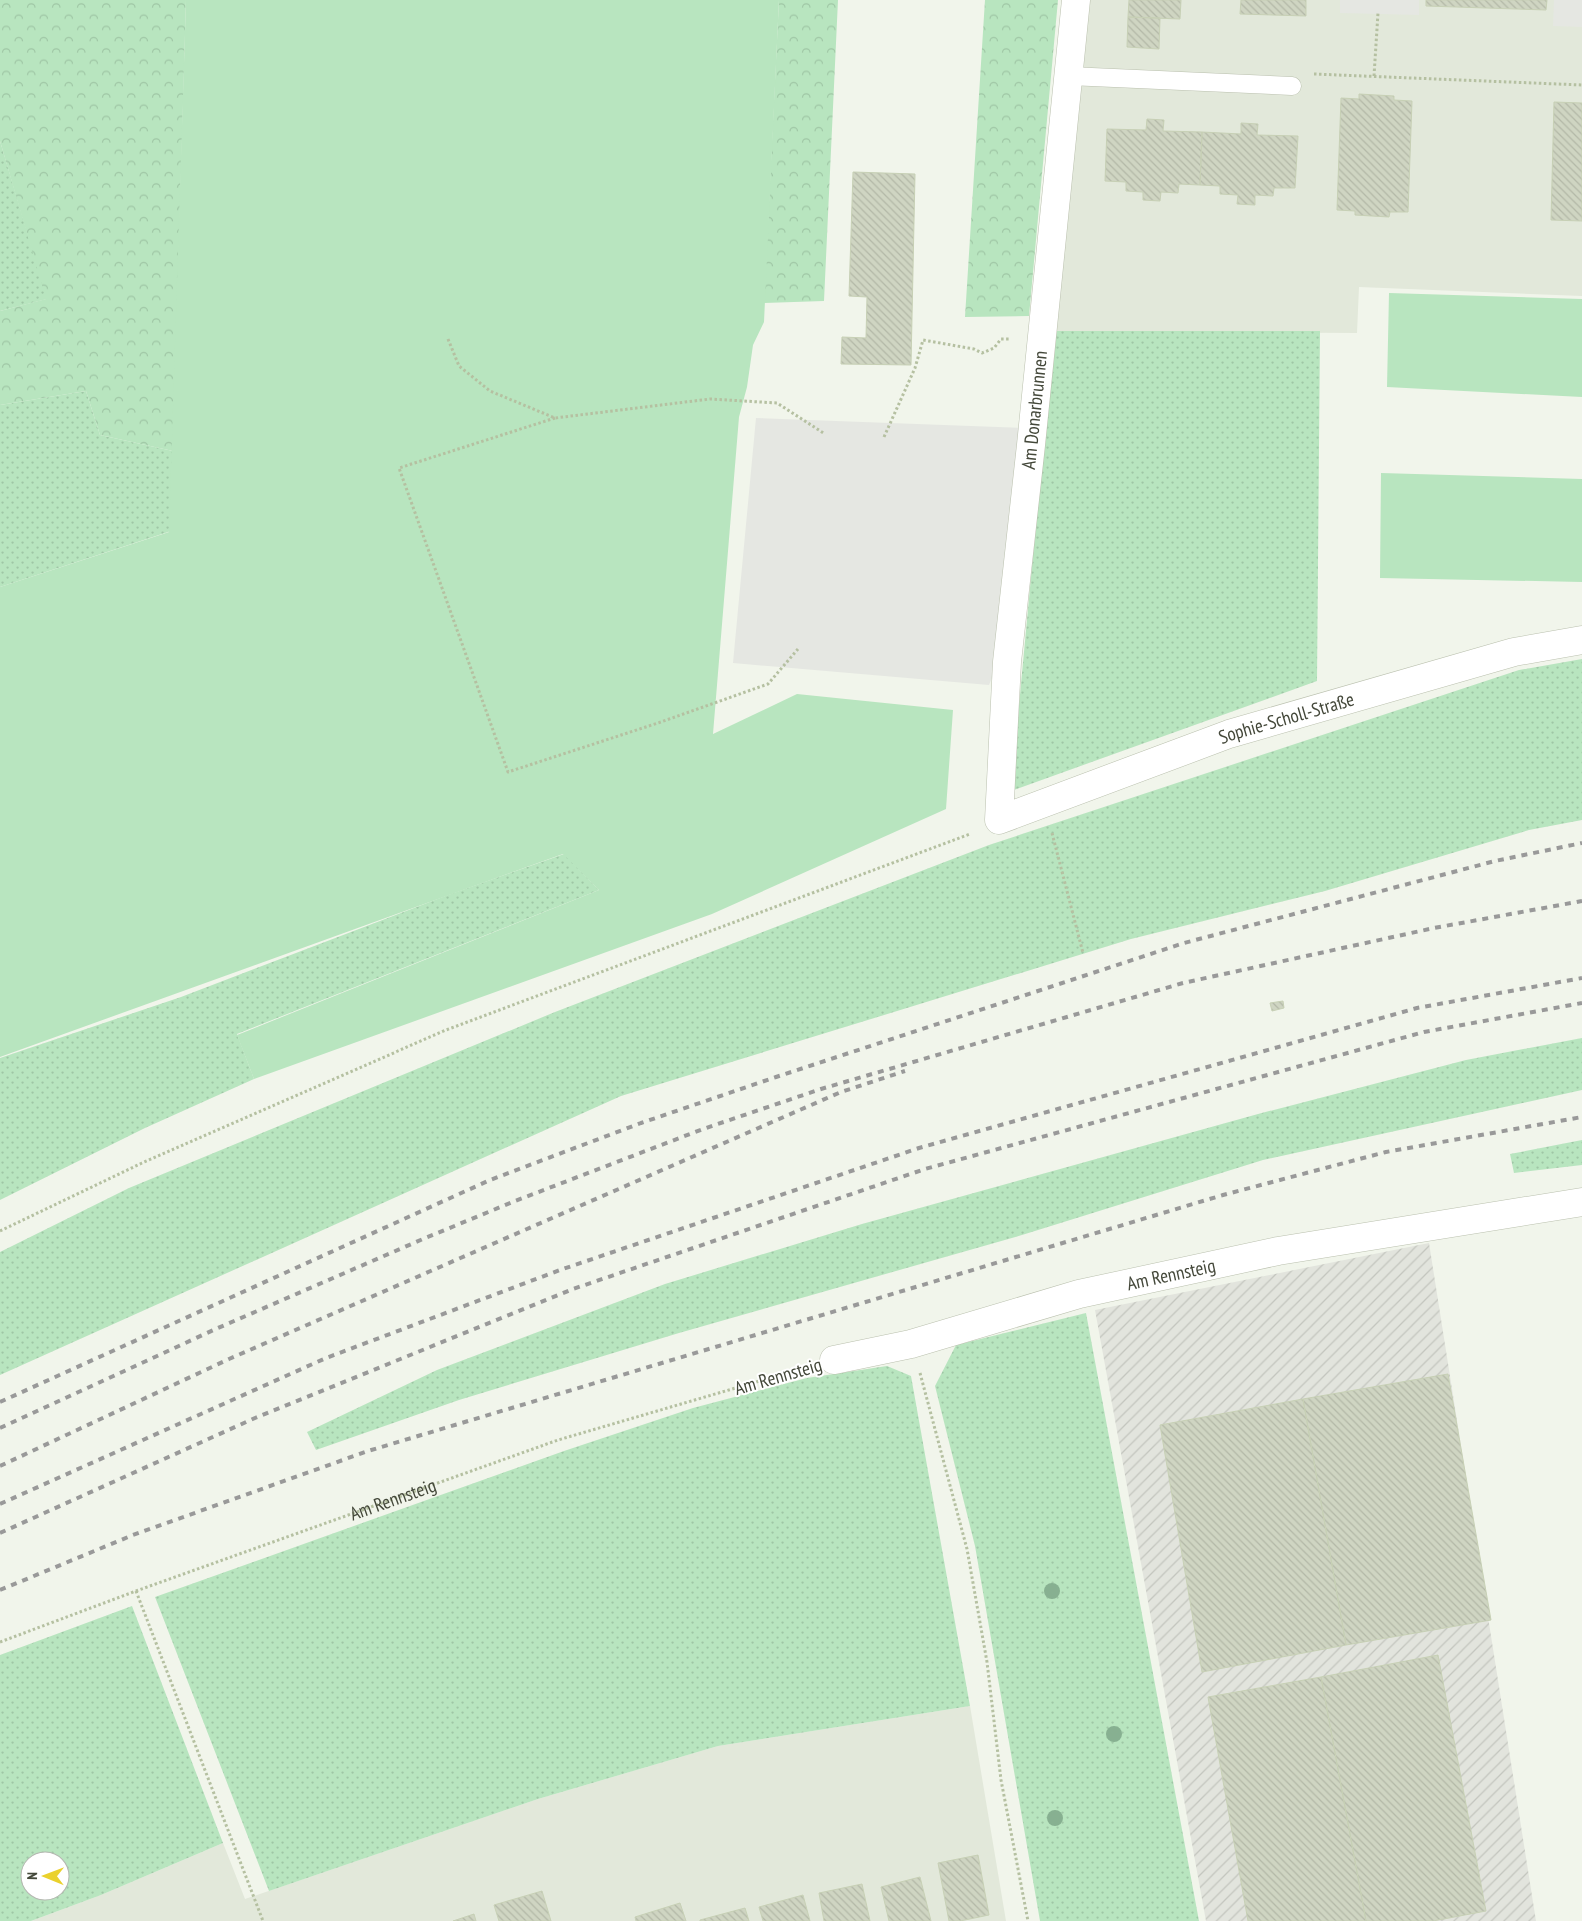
<svg xmlns="http://www.w3.org/2000/svg" width="1582" height="1921" viewBox="0 0 1582 1921" font-family="'PT Sans Narrow',sans-serif">
<style>
.residential{fill:#e2e8da}
.industrial{fill:url(#industrial-furrows)}
.grass{fill:url(#grass-dots);fill-rule:evenodd}
.forest{fill:url(#forest-crowns)}
.pitch{fill:#b8e5bf}
.parking{fill:#e5e7e2}
.building{fill:url(#building-back-hatch);stroke:#c7d0b5}
.lines{fill:none;stroke-linecap:round;stroke-linejoin:round}
.lane-casing{stroke:#bac0ae;stroke-width:19}
.street-casing{stroke:#bac0ae;stroke-width:29}
.path{stroke:#b5c0a1;stroke-width:3;stroke-dasharray:2.5 2.5;stroke-linecap:butt}
.lane{stroke:#fff;stroke-width:18}
.street{stroke:#fff;stroke-width:28}
.rail{stroke:#999;stroke-width:4;stroke-dasharray:6 6;stroke-linecap:butt}
.tree{fill:#87b091}
.labels{text-anchor:middle;dominant-baseline:central;stroke-width:4;stroke-linejoin:round;paint-order:stroke}
.street-label{font-size:19px;fill:#44483a;stroke:#fff}
</style>
<defs>
<pattern id="industrial-furrows" width="10" height="10" patternUnits="userSpaceOnUse" patternTransform="scale(1.25)"><rect width="10" height="10" fill="#e2e4dd"/><path d="M-1 1l2-2M0 10L10 0M9 11l2-2" fill="none" stroke="#c3c5be"/></pattern>
<pattern id="grass-dots" width="8" height="8" patternUnits="userSpaceOnUse" patternTransform="scale(1.25)"><rect width="8" height="8" fill="#b8e5bf"/><path d="M2 2h.1M6 6h.1" fill="none" stroke="#9fc6a5" stroke-width="1.8" stroke-linecap="round"/></pattern>
<pattern id="forest-crowns" width="20" height="18" patternUnits="userSpaceOnUse" patternTransform="scale(1.25)"><rect width="20" height="18" fill="#b8e5bf"/><path d="M2 6a3 3 0 1 1 6 0M12 15a3 3 0 1 1 6 0" fill="none" stroke="#9fc6a5"/></pattern>
<pattern id="building-back-hatch" width="6" height="6" patternUnits="userSpaceOnUse" patternTransform="scale(1.25)"><rect width="6" height="6" fill="#cfd5c2"/><path d="M-1 5l2 2M0 0l6 6M5-1l2 2" fill="none" stroke="#b3b8a7"/></pattern>
</defs>
<rect width="100%" height="100%" fill="#f1f5eb"/>
<!-- residential -->
<path class="residential" d="M1086,0H1582V296L1359,287L1357,333L1054,331Z
M970,1706L1006,1921H31L101,1895L223,1843L245,1899L538,1799L718,1746Z"/>
<!-- industrial -->
<path class="industrial" d="M1429,1243L1536,1921H1206L1095,1310Z"/>
<!-- grass -->
<path class="grass" d="M0,141L47,299L0,311Z
M1054,331H1320L1317,681L1011,791Z
M86,391L100,435L173,451L382,462L0,587V405Z
M1582,659V820L1529,830L1325,891L1131,939L621,1096L0,1375V1252L129,1188L555,1012L989,845L1519,670Z
M564,854L599,890L237,1034L254,1079L145,1128L0,1200V1058L181,997L448,895Z
M1582,1038V1090L1263,1160L1022,1235L679,1333L459,1400L316,1450L307,1432L437,1370L665,1284L862,1224L1258,1114L1466,1060Z
M1582,1140V1165L1514,1173L1510,1154Z
M1086,1313L1199,1921H1040L975,1546L935,1386L956,1345Z
M887,1366L911,1376L970,1706L718,1746L538,1799L269,1891L155,1597L564,1451L693,1408L807,1378Z
M132,1606L223,1843L101,1895L31,1921H0V1655ZM30,1861H60V1891H30Z"/>
<!-- forest -->
<path class="forest" d="M0,0H186L173,451L100,435L86,391L0,405V311L46,299L0,141Z
M779,0H838L824,301L764,303Z
M985,0H1058L1029,316L965,317Z"/>
<!-- pitch -->
<path class="pitch" d="M186,0H779L764,322L753,345L747,387L739,417L713,734L797,694L953,710L946,809L712,914L254,1079L237,1035L599,890L563,854L0,1057V587L169,532Z
M1389,293L1582,299V397L1387,387Z
M1381,473L1582,479V582L1380,578Z"/>
<!-- parking -->
<path class="parking" d="M1340,0H1419V15L1340,13Z
M1554,0H1582V27L1553,26Z
M756,418L1023,428L999,661L989,685L733,663Z"/>
<!-- building -->
<path class="building" d="M1129,0H1181L1180,19L1128,17Z
M1241,0H1306V16L1240,14Z
M1426,0H1547L1546,10L1426,6Z
M1128,17L1160,18L1159,49L1127,47Z
M1359,94L1394,96V100L1412,101L1408,212H1390L1389,217L1355,215V211L1337,210L1341,98L1359,99Z
M1554,102L1582,103V221L1551,220Z
M1147,119L1164,120L1163,131L1202,132L1200,185L1179,184L1178,193L1161,192L1160,201L1143,200V192L1126,191V182L1105,181L1107,129L1146,130Z
M1241,123L1258,124L1257,135L1298,136L1295,188H1274L1273,196L1255,195V205L1237,204L1238,195L1220,194V186L1200,185L1202,132L1241,134Z
M853,172L915,174L911,365L841,364L842,337L866,338L867,297L849,296Z
M1283,1001L1284,1008L1272,1011L1270,1003Z
M1448,1374L1491,1620L1346,1645L1303,1399Z
M1303,1399L1346,1645L1202,1672L1160,1425Z
M1438,1655L1486,1911L1433,1921H1366L1321,1677Z
M1321,1677L1366,1921H1248L1208,1697Z
M978,1855L989,1915L960,1921H949L938,1863Z
M920,1877L931,1921H889L881,1887Z
M862,1884L870,1921H824L819,1893Z
M542,1891L551,1921H499L494,1905Z
M803,1895L810,1921H763L759,1907Z
M680,1903L686,1921H636L635,1917Z
M745,1908L749,1921H700V1920Z
M474,1914L476,1921H453Z"/>
<g class="lines">
<defs>
<path id="lane" d="M1069,76L1292,86"/>
<g id="street">
<path id="s2" d="M1076,0L1031,445L1007,662L999,820L1229,734L1514,652L1582,640"/>
<path id="s3" d="M834,1360L911,1344L1079,1294L1278,1251L1582,1202"/>
</g>
</defs>
<!-- lane casing -->
<use href="#lane" class="lane-casing"/>
<!-- street casing -->
<use href="#street" class="street-casing"/>
<!-- path -->
<g class="path">
<path d="M1314,74L1582,85"/>
<path d="M1374,76L1378,13"/>
<path d="M448,339L459,366L490,391L555,418L710,399L777,403L825,434"/>
<path d="M555,418L399,468L508,772L658,723L768,684L798,649"/>
<path d="M884,437L915,368L923,340L974,349L982,353L994,348L1001,339H1010"/>
<path d="M1052,833L1083,953"/>
<path d="M0,1231L142,1163L446,1030L970,834"/>
<path d="M920,1373L967,1549L987,1662L1001,1780L1028,1921"/>
<path d="M136,1591L263,1921"/>
<path id="s1" d="M0,1642L136,1591L558,1440L804,1368"/>
</g>
<!-- lane -->
<use href="#lane" class="lane"/>
<!-- street -->
<use href="#street" class="street"/>
<!-- rail -->
<path class="rail" d="M0,1402L490,1180L641,1123L776,1077L1184,943L1495,861L1582,843
M0,1428L218,1328L423,1239L515,1201L703,1129L821,1089L1183,983L1434,928L1582,901
M0,1466L229,1359L841,1092L905,1071
M0,1504L326,1358L560,1270L919,1148L1417,1008L1582,978
M0,1533L255,1418L573,1289L925,1169L1424,1032L1582,1003
M0,1590L133,1535L368,1451L1223,1195L1386,1152L1582,1117"/>
</g>
<!-- trees -->
<g class="tree">
<circle cx="1052" cy="1591" r="8"/>
<circle cx="1114" cy="1734" r="8"/>
<circle cx="1055" cy="1818" r="8"/>
</g>
<g class="labels">
<!-- street labels -->
<g class="street-label">
<text transform="translate(1034 410) rotate(-84)">Am Donarbrunnen</text>
<text stroke="none"><textPath href="#s2" startOffset="1129">Sophie-Scholl-Straße</textPath></text>
<text stroke="none"><textPath href="#s3" startOffset="348">Am Rennsteig</textPath></text>
<text transform="translate(778 1376) rotate(-16)">Am Rennsteig</text>
<text stroke="none"><textPath href="#s1" startOffset="418">Am Rennsteig</textPath></text>
</g>
</g>
<!-- north arrow -->
<g transform="translate(45 1876) rotate(271)"><circle r="24" fill="#ffffff" stroke="#b4b6b0"/>
<path d="M0-4L9 19L0 12L-9 19Z" fill="#ead12d"/>
<text y="-8" font-size="14" font-weight="bold" text-anchor="middle" fill="#44483a">N</text>
</g>
</svg>
